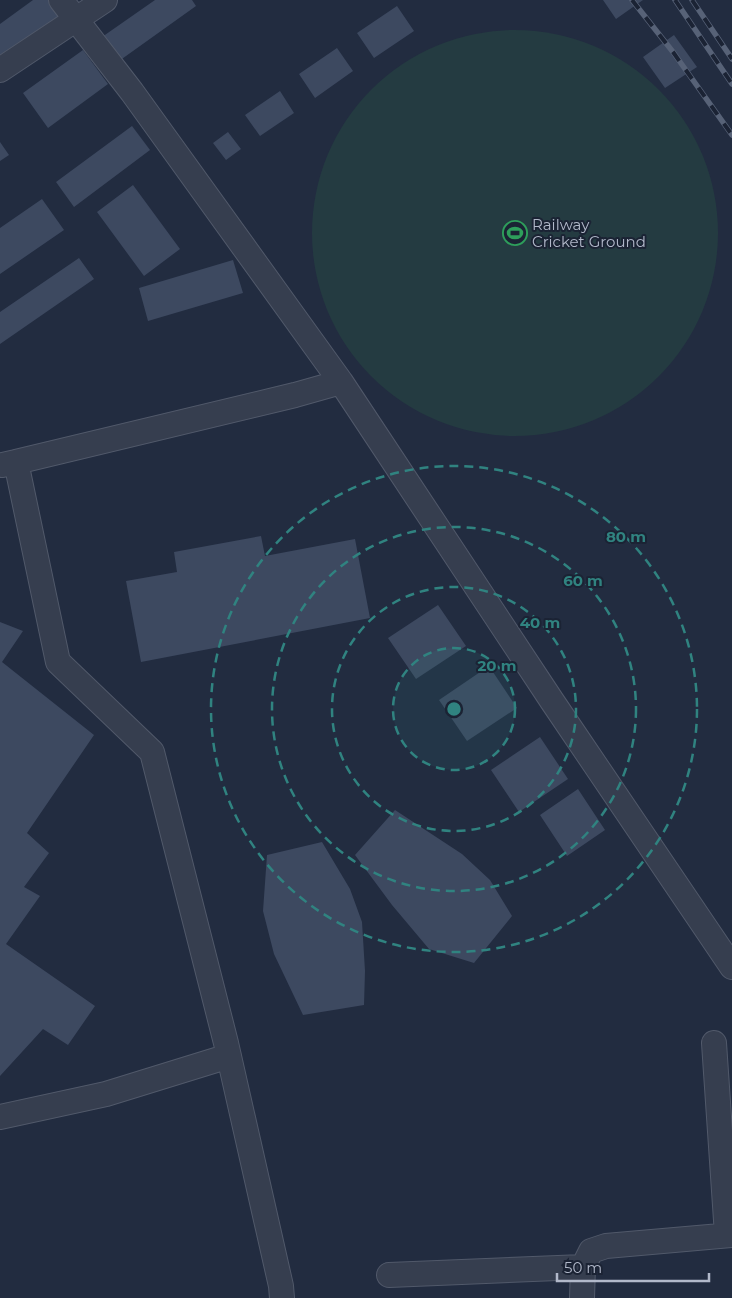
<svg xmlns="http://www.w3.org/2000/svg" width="732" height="1298" viewBox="0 0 732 1298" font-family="Montserrat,sans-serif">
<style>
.pitch{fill:#243b41}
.building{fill:#3d4960}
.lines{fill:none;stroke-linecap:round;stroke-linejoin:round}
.street-casing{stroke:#51596a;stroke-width:26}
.street{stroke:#363e4f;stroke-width:24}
.rail-casing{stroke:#576277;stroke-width:5.5}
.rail{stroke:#1b2334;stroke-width:4;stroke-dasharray:11;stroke-linecap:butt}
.ring{fill:none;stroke:#308380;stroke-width:2.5;stroke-dasharray:9 6}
.labels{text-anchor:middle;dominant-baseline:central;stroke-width:4;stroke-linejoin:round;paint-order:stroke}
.poi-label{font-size:15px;fill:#b2b9ca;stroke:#1b2334;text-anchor:start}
.centre{fill:#308380;stroke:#1b2334;stroke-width:2.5}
.ring-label{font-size:15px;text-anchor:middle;font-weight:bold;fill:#308380;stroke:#1b2334;stroke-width:4;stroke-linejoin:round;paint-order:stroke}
</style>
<rect width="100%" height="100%" fill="#222c40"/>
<!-- pitch -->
<path class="pitch" d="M312 233a203 203 0 1 1 406 0a203 203 0 1 1-406 0Z"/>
<!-- building -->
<path class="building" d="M33,0H50L61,15L0,60V24Z
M155,0H192L196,6L119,61L102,37Z
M603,0H643L616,19Z
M397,6L414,31L374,58L357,33Z
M674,35L697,67L665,88L643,57Z
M337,48L353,71L315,98L299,74Z
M83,50L108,84L48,128L23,93Z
M280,91L294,113L260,136L245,115Z
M132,126L150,150L74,207L56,182Z
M228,132L241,149L226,160L213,143Z
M0,142L9,155L0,161Z
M133,185L180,249L144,276L97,212Z
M42,199L64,230L0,274V228Z
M79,258L94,279L0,344V312Z
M233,260L243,293L148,321L139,288Z
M261,536L265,556L355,539L370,618L141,662L126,581L177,572L174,552Z
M438,605L466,646L416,679L388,638Z
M0,622L23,631L2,662L94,735L27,833L49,853L24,887L40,896L6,944L95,1006L68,1045L43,1029L0,1076Z
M489,666L517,708L467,741L439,700Z
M540,737L568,779L519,812L491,770Z
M578,789L605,830L567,856L540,815Z
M395,810L462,854L490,880L512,916L474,963L429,949L392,905L355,855Z
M322,842L350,889L362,922L365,971L364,1005L303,1015L274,954L263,911L267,855Z"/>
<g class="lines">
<defs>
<path id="street" d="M61,0L132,92L341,382
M0,70L105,0
M16,462L295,395L341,382L552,701L732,967
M2,465L16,462L58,662L152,752L226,1043L281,1286L282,1298
M714,1043L727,1235
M0,1117L106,1094L229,1056
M389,1275L583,1267
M582,1298L583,1267L591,1251L606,1246L732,1235"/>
</defs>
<!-- street casing -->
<use href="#street" class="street-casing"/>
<!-- street -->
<use href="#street" class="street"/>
<defs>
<path id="rail" d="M632,0L673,52L732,135
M675,0L732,84
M692,0L732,59"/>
</defs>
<!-- rail casing -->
<use href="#rail" class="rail-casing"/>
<!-- rail -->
<use href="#rail" class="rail"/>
</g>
<!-- distance rings -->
<circle cx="454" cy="709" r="61" fill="#308380" fill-opacity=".12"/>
<g class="ring">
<circle cx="454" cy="709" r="61"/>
<circle cx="454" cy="709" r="122"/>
<circle cx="454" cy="709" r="182"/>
<circle cx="454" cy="709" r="243"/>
</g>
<!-- icons -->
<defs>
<symbol id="stadium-ring" viewBox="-11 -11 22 22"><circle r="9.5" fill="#1b2334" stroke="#2e9e5b" stroke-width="1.5"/><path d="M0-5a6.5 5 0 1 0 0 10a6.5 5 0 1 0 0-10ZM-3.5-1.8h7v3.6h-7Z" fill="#2e9e5b"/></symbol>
</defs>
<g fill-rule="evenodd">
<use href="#stadium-ring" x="501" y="219" width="28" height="28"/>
</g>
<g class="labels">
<!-- poi labels -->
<g class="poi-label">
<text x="532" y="224">Railway<tspan x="532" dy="17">Cricket Ground</tspan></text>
</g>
</g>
<circle cx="454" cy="709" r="8" class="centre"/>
<g class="ring-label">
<text x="626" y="542">80 m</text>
<text x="583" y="586">60 m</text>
<text x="540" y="628">40 m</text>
<text x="497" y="671">20 m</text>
</g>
<!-- scale -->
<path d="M557 1273v8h152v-8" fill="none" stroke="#b2b9ca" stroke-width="2.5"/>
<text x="564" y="1273" font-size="15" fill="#b2b9ca" stroke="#1b2334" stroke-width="4" paint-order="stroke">50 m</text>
</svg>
